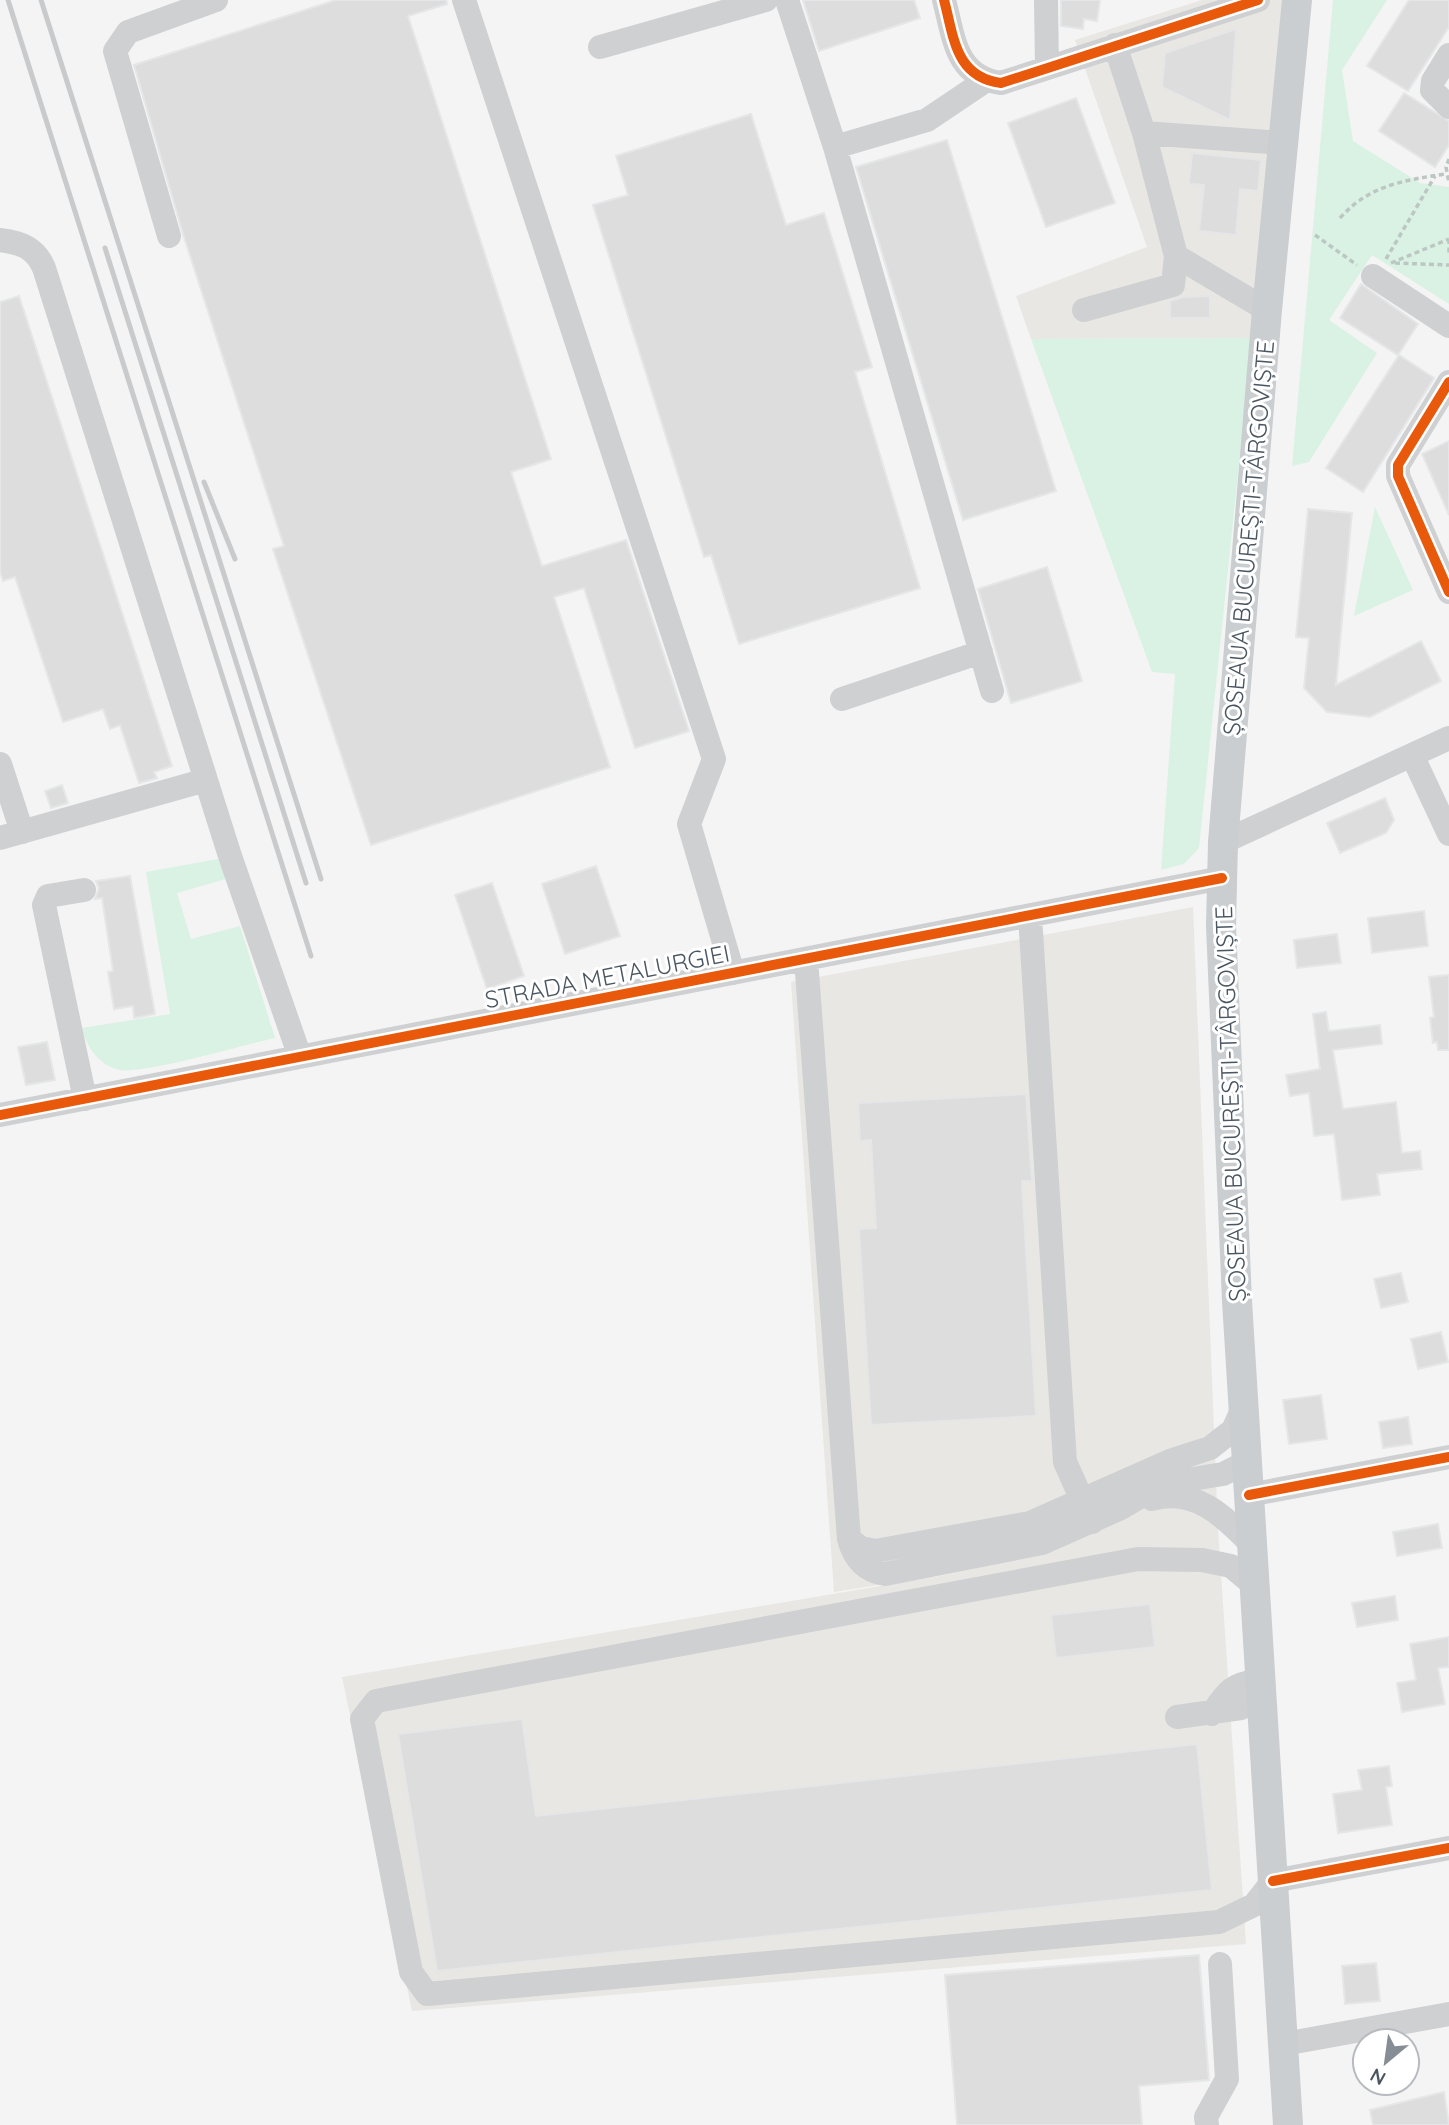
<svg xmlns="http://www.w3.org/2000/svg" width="1449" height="2125" viewBox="0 0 1449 2125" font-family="Quicksand,sans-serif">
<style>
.commercial{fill:#e8e7e3}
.green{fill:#d9f2e3}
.building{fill:#ddddde;stroke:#e5e6e7;stroke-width:2}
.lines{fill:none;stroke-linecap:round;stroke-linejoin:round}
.path{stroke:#bcc7c4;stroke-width:3.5;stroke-dasharray:5 3.5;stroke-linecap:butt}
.minor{stroke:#ced0d2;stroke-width:24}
.major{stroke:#caced1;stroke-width:30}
.rail{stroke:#c9cacc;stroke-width:5}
.cycleway-casing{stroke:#fff;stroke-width:15}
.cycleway{stroke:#e8590c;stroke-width:10}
.labels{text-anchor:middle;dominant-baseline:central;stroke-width:6;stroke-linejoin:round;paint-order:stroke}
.street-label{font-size:24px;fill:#4a5661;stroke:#fff}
</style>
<rect width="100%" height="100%" fill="#f4f4f4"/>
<!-- commercial -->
<path class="commercial" d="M1202,0H1286L1252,338L1031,339L1016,296L1147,247L1075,40Z
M1193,907L1218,1529L1246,1944L412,2011L342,1677L968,1571L834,1592L791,982Z"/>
<!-- green -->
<path class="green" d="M1333,0H1387L1342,70L1353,141L1420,183L1449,187V304L1372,255L1329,320L1377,353L1309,462L1292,466Z
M1252,338L1199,848L1184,864L1161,870L1175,674L1152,672L1031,339Z
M1375,507L1413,590L1354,616Z
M218,859L226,879L177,893L191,939L240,926L275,1038C242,1045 147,1074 120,1070C100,1066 86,1047 82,1028L170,1014L146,872Z"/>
<!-- building -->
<path class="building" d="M336,0H446L447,4L408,16L551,459L511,472L542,566L626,540L689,731L635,748L584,588L554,597L610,767L371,845L273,549L284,546L183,234L134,65Z
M803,0H914L920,18L819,51Z
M1061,0H1100L1097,21L1084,19L1083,29L1061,26Z
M1409,0H1449V27L1408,91L1367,66Z
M1236,29L1230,120L1162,87L1165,53Z
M1404,93L1449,121V145L1435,167L1379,131Z
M1076,98L1115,203L1046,227L1008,123Z
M751,114L786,225L824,213L872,367L855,372L920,588L739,644L711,555L704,557L593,205L628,195L616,156Z
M947,140L1056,491L963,520L856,167Z
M1192,153L1261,160L1258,191L1240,189L1236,235L1199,231L1204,185L1189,184Z
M1361,284L1418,324L1398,355L1340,318Z
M19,296L172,766L154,772L157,778L139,783L120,725L110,729L103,709L63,722L15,577L3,581L0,571V302Z
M1210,296V318H1170V301L1182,297Z
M1399,355L1434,378L1363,492L1326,468Z
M1449,441V515L1422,454Z
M1308,509L1352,513L1336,685L1421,641L1441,681L1370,717L1327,712L1304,688L1309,638L1296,637Z
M1047,567L1082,681L1011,703L978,589Z
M62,785L68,803L51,808L45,791Z
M1385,798L1394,820L1386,833L1340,853L1327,823Z
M596,866L620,936L565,954L542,884Z
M130,876L155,1014L134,1018L133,1006L114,1009L108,972L113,971L102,898L95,899L99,888L96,881Z
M492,883L524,976L487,989L455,895Z
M1424,911L1428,946L1372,953L1368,918Z
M1337,934L1341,963L1297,968L1294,940Z
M1449,975V1050H1438L1437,1042L1433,1043L1430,1018L1434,1017L1429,977Z
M1326,1012L1329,1031L1380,1025L1382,1044L1333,1050L1343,1109L1396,1102L1402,1153L1420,1151L1422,1169L1377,1174L1380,1195L1342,1200L1334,1134L1314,1136L1309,1093L1290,1096L1286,1075L1320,1069L1313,1014Z
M47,1042L55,1080L26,1085L18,1047Z
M1026,1094L1032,1181H1022L1036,1416L871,1425L859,1229L876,1228L871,1140L860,1141L858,1103Z
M1401,1273L1408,1302L1381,1308L1374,1279Z
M1441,1332L1448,1362L1418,1369L1411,1339Z
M1321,1395L1327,1439L1289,1444L1283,1400Z
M1408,1417L1412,1444L1383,1448L1379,1422Z
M1438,1524L1442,1548L1397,1556L1393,1532Z
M1395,1596L1398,1620L1357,1627L1352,1603Z
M1150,1604L1155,1647L1056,1658L1051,1615Z
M1449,1637V1667L1438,1668L1445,1704L1402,1712L1397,1683L1416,1680L1410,1644Z
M522,1719L536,1816L1197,1744L1212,1890L437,1971L398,1734Z
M1389,1766L1392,1786L1386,1787L1392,1825L1338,1833L1333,1794L1362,1790L1358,1770Z
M1199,1955L1209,2080L1139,2086L1142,2125H957L945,1975Z
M1376,1963L1380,2001L1345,2004L1342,1966Z
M1444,2092L1449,2125H1373L1370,2110Z"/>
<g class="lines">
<!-- path -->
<path class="path" d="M1449,159L1446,167L1449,183
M1340,218C1369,185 1405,180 1446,174
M1315,235L1357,265
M1449,239V256
M1386,259L1435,176
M1391,263L1449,239
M1395,263L1449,265"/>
<!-- minor -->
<path class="minor" d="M464,0L714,759L689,824L733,973
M787,0L835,147L992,691
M944,0C954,37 955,77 1001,83L1258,0
M1046,0L1047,68
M1115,45L1144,133L1176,256L1267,310
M600,47L766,0
M1449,55L1433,81L1432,90L1449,107
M1144,133L1282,143
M835,147L927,120L985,81
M169,236L115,51L128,32L216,0
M0,240C21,243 35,247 44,268L230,856L300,1057
M1373,276L1449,326
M1084,310L1173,285L1176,256
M1449,382L1398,465V476L1449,592
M842,699L981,652
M1412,755L1449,834
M0,764L22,832
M0,838L206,780
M1223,842L1449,738
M84,890L48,896L44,905L85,1099
M1030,916L1065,1462L1092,1522
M806,959L849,1539C854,1558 865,1571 885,1574L1042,1543L1121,1508L1162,1484L1223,1474L1239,1466L1247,1457
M0,1115L1222,878
M1249,1495L1449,1457
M1152,1499C1195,1487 1224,1516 1252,1545
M849,1539L861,1548L875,1551L1030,1523L1170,1461L1210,1448L1233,1430L1243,1408
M1255,1586L1231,1566L1202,1560L1138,1559L376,1701L362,1719L411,1972L427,1994L1219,1922L1254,1905L1273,1881L1449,1848
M1212,1714C1227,1690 1233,1684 1261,1680
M1177,1717L1241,1708L1261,1691
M1284,2044L1449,2014
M1207,2125L1206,2117L1227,2079L1220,1964"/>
<!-- major -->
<path class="major" d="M1288,2125L1237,1301L1221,926L1223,842L1267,310L1297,0"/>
<!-- rail -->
<path class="rail" d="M8,0L311,956
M41,0L321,879
M105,248L306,883
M204,482L235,559"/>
<defs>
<path id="cycleway" d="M944,0C954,37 955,77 1001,83L1258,0
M1449,382L1398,465V476L1449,592
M0,1115L1222,878
M1249,1495L1449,1457
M1273,1881L1449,1848"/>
</defs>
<!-- cycleway casing -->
<use href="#cycleway" class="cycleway-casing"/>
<!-- cycleway -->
<use href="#cycleway" class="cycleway"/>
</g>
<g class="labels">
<!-- street labels -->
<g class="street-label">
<text transform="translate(1248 538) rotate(-85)">ȘOSEAUA BUCUREȘTI-TÂRGOVIȘTE</text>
<text transform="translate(607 976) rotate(-11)">STRADA METALURGIEI</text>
<text transform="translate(1230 1104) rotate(-92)">ȘOSEAUA BUCUREȘTI-TÂRGOVIȘTE</text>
</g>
</g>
<!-- north arrow -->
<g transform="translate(1386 2062) rotate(209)"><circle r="33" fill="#ffffff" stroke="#b7bbc0" stroke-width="2"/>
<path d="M0-5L12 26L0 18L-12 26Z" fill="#868d94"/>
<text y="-10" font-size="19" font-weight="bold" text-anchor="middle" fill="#4a5661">N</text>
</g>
</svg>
